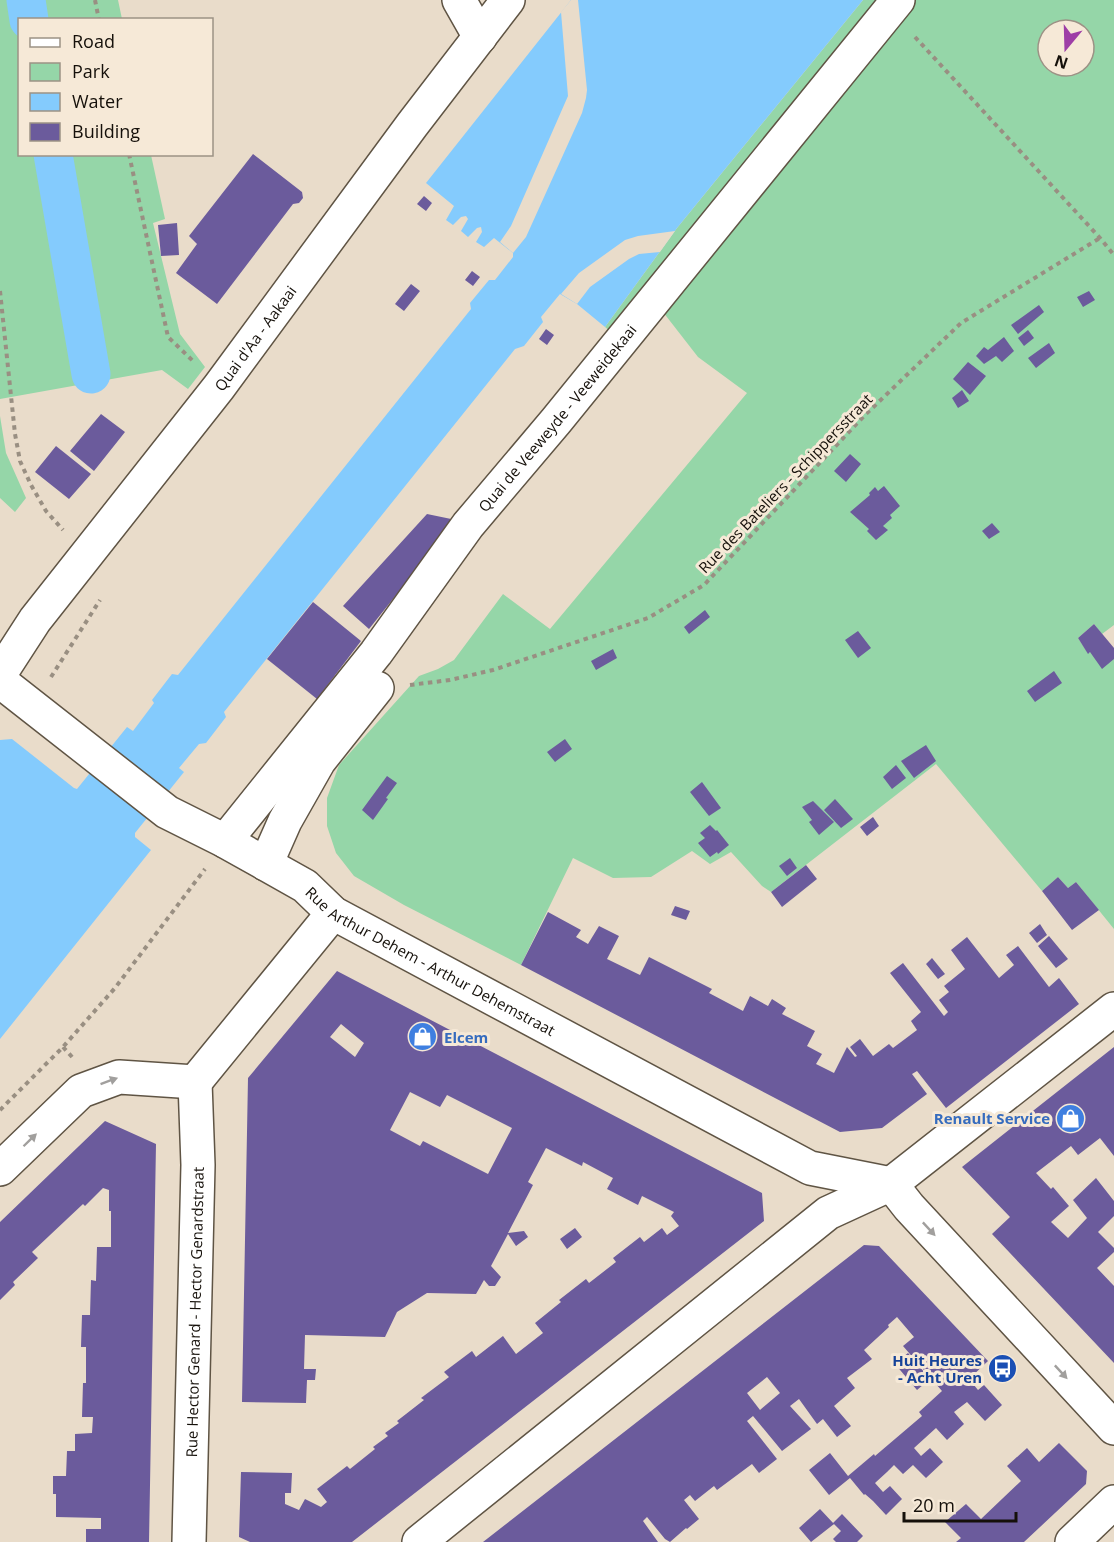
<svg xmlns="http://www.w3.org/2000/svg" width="1114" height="1542" viewBox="0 0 1114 1542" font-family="'Open Sans',sans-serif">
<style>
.green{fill:#95d6a8;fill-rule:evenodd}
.water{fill:#84cbfd}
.pier{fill:#e9dcca}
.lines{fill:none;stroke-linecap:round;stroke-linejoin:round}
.canal{stroke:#84cbfd;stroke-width:39}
.building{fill:#6b5b9c;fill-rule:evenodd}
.minor-casing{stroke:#5f5444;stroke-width:36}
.path{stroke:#998f82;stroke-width:4;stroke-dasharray:4.5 4.5;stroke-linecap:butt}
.minor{stroke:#fff;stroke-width:33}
.oneway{fill:#a19f9d}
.labels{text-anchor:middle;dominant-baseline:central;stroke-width:6;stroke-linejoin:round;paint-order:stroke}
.street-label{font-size:15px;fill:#15100a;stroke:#f6e9d7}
.shop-label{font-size:15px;font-weight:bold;fill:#366cbe;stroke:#f6e9d7;text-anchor:start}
.transit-label{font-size:15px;font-weight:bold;fill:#164399;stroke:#f6e9d7;text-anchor:end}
</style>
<rect width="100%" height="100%" fill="#e9dcca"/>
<!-- green -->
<path class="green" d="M0,0H118L122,19L20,20V154L151,155L165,219L153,223L180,334L205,367L188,389L162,370L0,399Z
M863,0H1114V625L1102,634L1094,624L1078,638L1088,653L1090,652L1114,659V929L1076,882L1068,888L1058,877L1042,891L936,764L771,892L762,886L731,852L710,864L692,851L651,877L613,878L573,858L521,965L404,905L354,876L336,853L327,826V798L339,765L419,676L438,669L454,660L503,594L550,629L747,393L698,357L663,312L629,347L605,327L677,228ZM1048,30H1084V66H1048Z
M0,416L6,453L26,498L15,512L0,498Z"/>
<!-- water -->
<path class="water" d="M571,0H863L677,228L605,327L577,304L560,294L541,317L543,322L524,346L515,349L224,712L226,717L206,743L199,744L179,768L184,772L135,833V837L151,850L0,1039V740L12,739L74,788L77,789L127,727L133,731L154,703L152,700L172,674L178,675L471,309L470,303L489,280H495L513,257V253L494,238L484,247L476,242L482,232L481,227L477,228L468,237L461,231L468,219L466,216L461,217L453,225L446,220L454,206L426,183Z"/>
<!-- pier -->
<path class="pier" d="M571,0H578L587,90L586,98L582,113L526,237L513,253L500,242L511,226L568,96L561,12Z
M675,231L660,252L639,254L629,259L590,287L577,304L561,294L579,273L625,240L638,236Z"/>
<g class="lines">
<!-- canal -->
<path class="canal" d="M26,0L29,20
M53,154L91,374"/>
</g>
<!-- building -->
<path class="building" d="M253,154L302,192L303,198L299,203L293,204L217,304L176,273L197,244L189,236Z
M424,196L432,203L426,211L417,204Z
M177,223L179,255L161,256L158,225Z
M472,271L480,277L473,286L465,280Z
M411,284L420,291L404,311L395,304Z
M1089,291L1095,300L1083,307L1077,297Z
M1039,305L1044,312L1018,334L1011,325Z
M546,329L554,335L547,345L539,339Z
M1028,330L1034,338L1024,346L1018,338Z
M1004,337L1014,351L1002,362L996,356L984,364L976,356L984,347L988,350Z
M1049,343L1055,353L1036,368L1028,358Z
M968,362L986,376L970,395L953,379Z
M962,390L969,401L958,408L952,398Z
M101,414L125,432L94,471L70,451Z
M56,446L91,474L69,499L35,472Z
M850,454L861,464L846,482L834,471Z
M884,486L900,506L890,515L892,518L883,526L888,530L876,540L867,531L869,529L850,512L870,495L869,493L875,487L878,491Z
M427,514L456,520L369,629L343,606Z
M992,523L1000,532L989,539L982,531Z
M313,602L361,641L317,699L267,659Z
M705,610L710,617L689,634L684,627Z
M1094,624L1114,648V659L1102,669L1090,652L1088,654L1078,638Z
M858,631L871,648L858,658L845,640Z
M613,649L617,658L596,670L591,661Z
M1054,671L1062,683L1035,702L1027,691Z
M565,739L572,749L555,762L547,752Z
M926,745L936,761L914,778L901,761Z
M896,765L906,778L892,789L883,777Z
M387,776L397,783L386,798L388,799L373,820L362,810Z
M702,782L721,808L709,816L690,792Z
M835,799L853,819L841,828L824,810Z
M813,801L834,822L819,835L809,822L812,820L802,807Z
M873,817L879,826L867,836L860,827Z
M710,825L716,831L717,830L729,845L718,854L717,852L710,857L698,843L705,838L700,833Z
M790,858L797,868L787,876L779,866Z
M806,865L817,879L782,907L771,892Z
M1058,877L1068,888L1076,882L1099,910L1072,930L1042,891Z
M675,906L690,911L686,920L671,915Z
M548,912L581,930L576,937L588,944L599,926L619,936L607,959L640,975L649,957L712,989L709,993L743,1011L750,996L768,1006L772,999L786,1008L782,1014L815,1031L807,1046L822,1054L816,1064L834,1073L847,1047L855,1057L857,1056L850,1047L860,1039L873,1056L889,1044L893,1048L917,1030L911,1021L921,1012L890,973L903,963L944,1016L948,1012L939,1000L949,992L944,986L965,969L951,950L967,937L999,978L1014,965L1006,955L1018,946L1049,987L1059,978L1079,1004L946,1108L917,1071L912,1074L927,1094L882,1128L840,1132L521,965Z
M1040,924L1047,935L1037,943L1029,933Z
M1049,936L1068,959L1056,968L1038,946Z
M932,958L945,974L938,979L926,964Z
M337,971L762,1193L764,1221L352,1542H250L239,1537L241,1472L292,1473L291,1493H285V1504L299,1510L305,1499L321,1507L327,1502L317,1489L347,1466L350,1469L375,1449L373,1447L388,1436L385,1433L399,1423L397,1421L424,1400L421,1398L449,1377L444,1372L472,1351L476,1357L503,1336L516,1354L543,1333L535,1323L561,1302L559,1300L586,1279L589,1283L616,1262L613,1258L640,1237L644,1242L662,1228L667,1235L679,1226L671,1216L674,1212L642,1196L638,1205L607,1189L613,1178L583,1162L582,1166L546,1148L528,1182L533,1185L508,1233L524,1231L528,1237L516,1246L508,1234L491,1266L501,1277L495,1286H489L484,1280L476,1294L427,1293L397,1312L385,1337L305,1335L304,1369H316L315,1380H307L306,1403L242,1402L248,1078ZM341,1024L364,1043L355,1057L330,1037ZM410,1092L440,1107L447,1095L512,1128L488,1174L423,1141L420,1146L390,1130Z
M1114,1047V1156L1100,1138L1078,1155L1071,1146L1036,1173L1051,1189L1053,1187L1069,1206L1051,1222L1068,1238L1087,1218L1073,1200L1096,1178L1114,1201V1216L1098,1232L1114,1248V1252L1097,1268L1114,1286V1363L992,1234L1010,1217L962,1167Z
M105,1121L156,1144L149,1542H86V1529H101V1518L56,1517V1494H53V1476H66L67,1451H75V1434L92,1433L93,1417H82L83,1383H86V1347H81L82,1315H90L91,1280L96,1281L97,1247H111V1211H109V1190L103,1188L85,1206L83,1204L32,1252L38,1258L13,1282L15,1285L0,1300V1222Z
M575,1228L582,1237L567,1249L560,1239Z
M864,1245L879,1246L988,1361L969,1379L978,1390L984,1385L1002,1405L985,1421L967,1402L954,1412L964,1424L947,1440L936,1428L914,1448L921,1456L930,1448L943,1462L926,1478L913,1465L903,1474L894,1465L887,1472L875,1483L883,1492L890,1486L902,1499L886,1515L873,1501L865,1494L864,1495L850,1478L829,1495L809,1470L830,1453L848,1476L874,1454L875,1456L922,1416L919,1412L942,1391L903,1346L914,1337L897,1317L888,1325L889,1327L864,1350L872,1359L847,1378L855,1388L834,1406L851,1426L837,1437L823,1419L817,1424L799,1399L790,1406L811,1429L782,1451L753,1416L747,1421L777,1459L759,1473L752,1464L717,1490L714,1486L695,1501L690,1495L684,1500L699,1519L687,1529L686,1528L670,1542L665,1539L647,1517L643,1521L658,1542H483ZM767,1377L780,1393L760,1410L747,1393Z
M908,1353L930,1379L917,1390L895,1364Z
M1059,1443L1087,1471L1086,1484L1024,1542H956L961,1538L945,1522L966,1504L981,1519L1021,1481L1007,1466L1027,1448L1039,1462Z
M820,1509L834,1524L811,1542L799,1528Z
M842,1514L863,1536L857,1542H836L833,1539L841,1531L833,1523Z"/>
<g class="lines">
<defs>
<g id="minor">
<path d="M459,0L480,37"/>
<path id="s1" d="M0,674L35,620L219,387L412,125L508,0"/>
<path id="s2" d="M0,681L167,812L225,841L305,886L333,913L810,1168L891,1184"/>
<path id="s3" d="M225,841L376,653L468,525L556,421L898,0"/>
<path d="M266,864L285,821L319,761L377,688"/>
<path d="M195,1082L333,913"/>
<path d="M0,1169L81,1091L119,1077L195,1082"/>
<path d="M891,1184L909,1207L1114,1428"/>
<path id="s4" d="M189,1542L198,1165L195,1082"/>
<path d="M419,1542L828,1213L891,1184L1114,1009"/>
<path d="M1072,1542L1114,1502"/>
</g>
</defs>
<!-- minor casing -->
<use href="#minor" class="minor-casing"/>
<!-- path -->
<path class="path" d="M95,0L99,20
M915,37L1100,238L1114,255
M129,154L168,337L193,361
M0,291L15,434L20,461L31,485L46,511L63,530
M51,677L100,600
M410,685L450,680L493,670L648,618L704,585L865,415L961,323L1100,238
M63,1047L73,1058
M0,1110L63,1047L115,988L205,869"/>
<!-- minor -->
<use href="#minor" class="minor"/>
</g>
<!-- one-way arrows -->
<defs><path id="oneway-solid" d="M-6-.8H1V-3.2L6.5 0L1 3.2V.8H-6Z" transform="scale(1.5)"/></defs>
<g class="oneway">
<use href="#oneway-solid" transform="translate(109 1081) rotate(-20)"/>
<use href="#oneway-solid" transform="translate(30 1140) rotate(-44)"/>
<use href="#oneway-solid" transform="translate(929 1229) rotate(47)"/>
<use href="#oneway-solid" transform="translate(1061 1372) rotate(47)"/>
</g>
<!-- icons -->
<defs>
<symbol id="shop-disc" viewBox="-11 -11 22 22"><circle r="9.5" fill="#3f7fe0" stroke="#f6e9d7"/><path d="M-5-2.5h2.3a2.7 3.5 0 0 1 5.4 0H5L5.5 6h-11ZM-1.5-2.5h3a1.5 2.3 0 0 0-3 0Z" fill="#fff"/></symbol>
<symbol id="bus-disc" viewBox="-11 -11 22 22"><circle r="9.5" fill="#1a4fb4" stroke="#f6e9d7"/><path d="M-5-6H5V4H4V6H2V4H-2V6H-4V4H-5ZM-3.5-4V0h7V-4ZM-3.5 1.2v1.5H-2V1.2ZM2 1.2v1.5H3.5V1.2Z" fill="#fff"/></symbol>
</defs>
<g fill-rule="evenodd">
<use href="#shop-disc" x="406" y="1020" width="33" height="33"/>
<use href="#shop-disc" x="1054" y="1102" width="33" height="33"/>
<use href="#bus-disc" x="986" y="1352" width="33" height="33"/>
</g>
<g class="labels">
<!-- street labels -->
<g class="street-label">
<text stroke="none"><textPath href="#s1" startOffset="422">Quai d'Aa - Aakaai</textPath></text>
<text stroke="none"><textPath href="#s3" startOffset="538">Quai de Veeweyde - Veeweidekaai</textPath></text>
<text transform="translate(785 483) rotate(-46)">Rue des Bateliers - Schippersstraat</text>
<text stroke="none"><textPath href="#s2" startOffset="516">Rue Arthur Dehem - Arthur Dehemstraat</textPath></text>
<text stroke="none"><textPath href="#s4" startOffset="230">Rue Hector Genard - Hector Genardstraat</textPath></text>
</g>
<!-- shop labels -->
<g class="shop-label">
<text x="444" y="1037">Elcem</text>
<text x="1050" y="1118" text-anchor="end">Renault Service</text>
</g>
<!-- transit labels -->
<g class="transit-label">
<text x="982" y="1360">Huit Heures<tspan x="982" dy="17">- Acht Uren</tspan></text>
</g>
</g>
<!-- legend -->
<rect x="18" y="18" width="195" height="138" fill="#f6e9d7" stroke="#9c9285" stroke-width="1.5"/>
<rect x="30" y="38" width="30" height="9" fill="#ffffff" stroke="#9c9285" stroke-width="1.5"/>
<text x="72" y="48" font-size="18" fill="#15100a">Road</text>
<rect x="30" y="63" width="30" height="18" fill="#95d6a8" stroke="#9c9285" stroke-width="1.5"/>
<text x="72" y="78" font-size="18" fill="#15100a">Park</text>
<rect x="30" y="93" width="30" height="18" fill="#84cbfd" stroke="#9c9285" stroke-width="1.5"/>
<text x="72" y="108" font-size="18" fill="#15100a">Water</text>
<rect x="30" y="123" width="30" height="18" fill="#6b5b9c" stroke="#9c9285" stroke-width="1.5"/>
<text x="72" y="138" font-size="18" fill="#15100a">Building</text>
<!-- north arrow -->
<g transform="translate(1066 48) rotate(199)"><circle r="28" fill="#f6e9d7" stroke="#9c9285" stroke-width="1.5"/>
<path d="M0-4.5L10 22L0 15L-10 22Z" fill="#9e3ea6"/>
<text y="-9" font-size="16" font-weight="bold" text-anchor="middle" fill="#15100a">N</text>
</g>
<!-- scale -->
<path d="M904 1512v9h112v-9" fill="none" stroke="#15100a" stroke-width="3"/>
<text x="913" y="1512" font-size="18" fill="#15100a" stroke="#f6e9d7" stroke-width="4.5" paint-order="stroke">20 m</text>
</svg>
